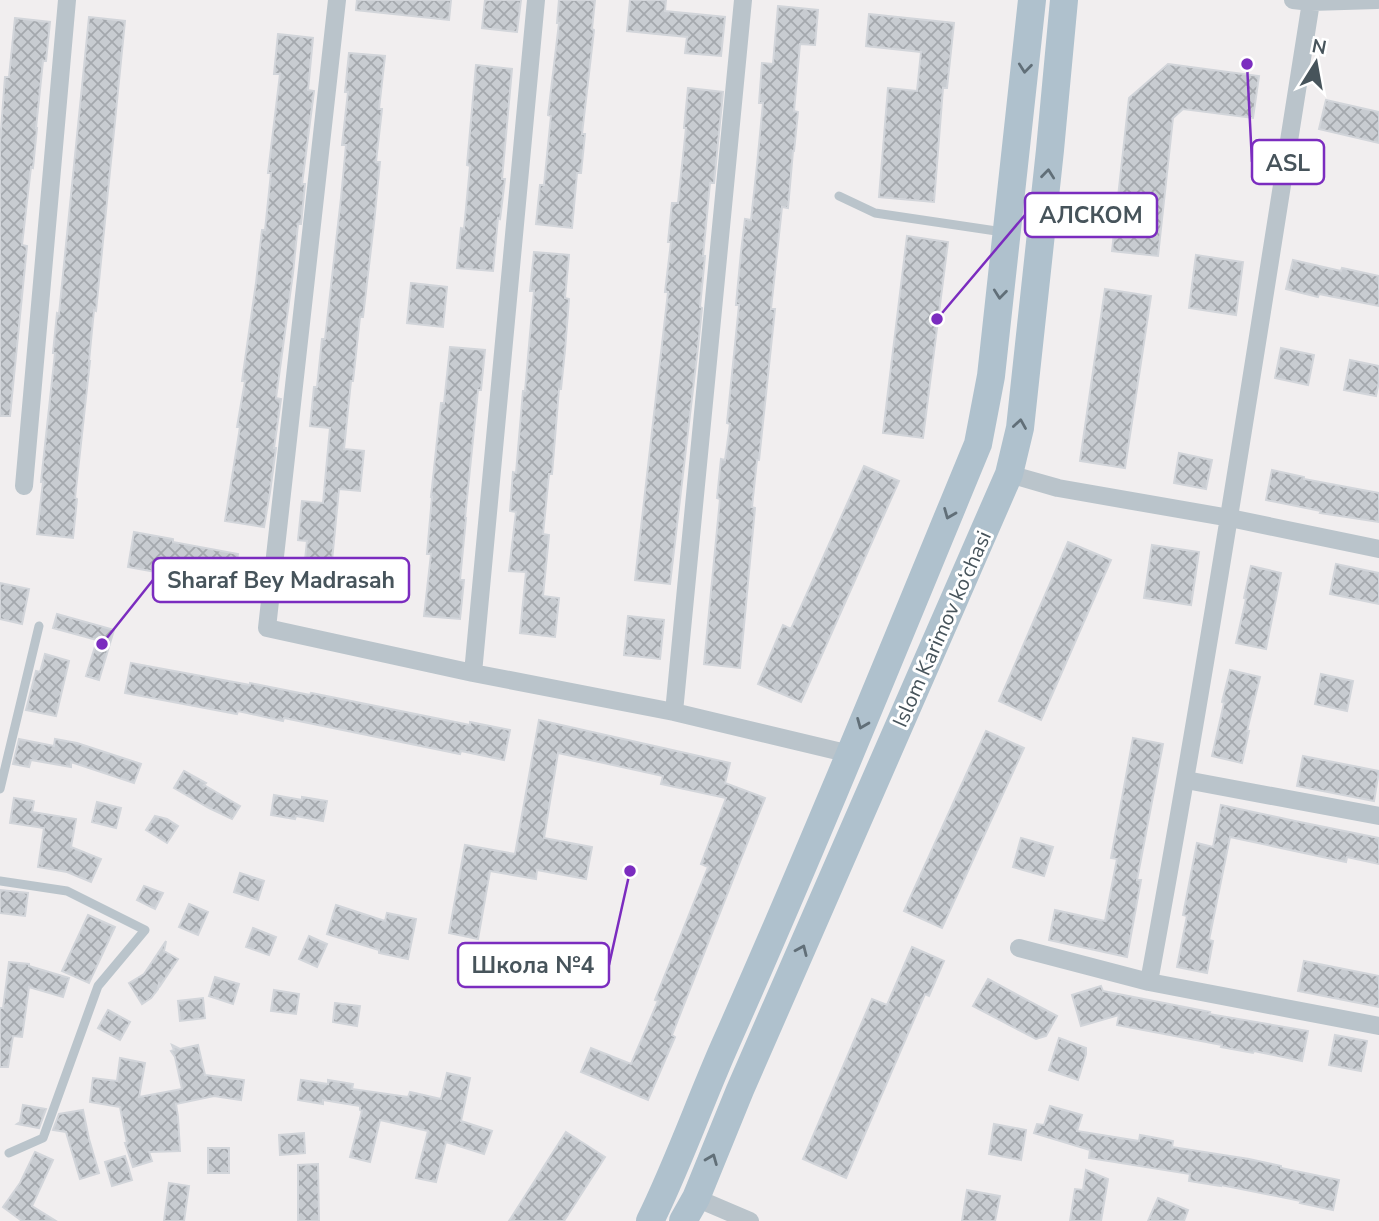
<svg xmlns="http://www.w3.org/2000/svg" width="1379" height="1221" viewBox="0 0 1379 1221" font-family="'Nunito Sans',sans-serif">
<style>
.building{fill:url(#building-cross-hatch);stroke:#d2d5da;stroke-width:2}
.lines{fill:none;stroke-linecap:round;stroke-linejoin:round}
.lane{stroke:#bac4cb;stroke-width:9}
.street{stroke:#bac4cb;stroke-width:18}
.primary{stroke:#afc1cd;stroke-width:28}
.oneway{stroke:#616f78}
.labels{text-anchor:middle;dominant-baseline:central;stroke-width:6;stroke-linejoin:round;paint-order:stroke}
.street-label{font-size:21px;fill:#47545b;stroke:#fff}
.leader{fill:none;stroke:#7b2cbf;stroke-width:2.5}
.callout-dot{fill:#7b2cbf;stroke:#fff;stroke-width:2.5}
.callout{fill:#fff;stroke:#7b2cbf;stroke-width:2.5}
.callout-label{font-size:23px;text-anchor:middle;font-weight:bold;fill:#47545b}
</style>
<defs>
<pattern id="building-cross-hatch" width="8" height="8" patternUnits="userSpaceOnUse" patternTransform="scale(1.75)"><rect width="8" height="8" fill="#c8ccd1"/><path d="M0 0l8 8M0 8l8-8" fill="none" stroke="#a4a8ad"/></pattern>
</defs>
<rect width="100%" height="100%" fill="#f1eeef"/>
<!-- building -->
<path class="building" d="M357,0H451L449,20L356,10Z
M485,0H521L517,32L482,28Z
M559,0H595L592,29L594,30L582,134H585L581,173H577L572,228L536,224L540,185H544L551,116L548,115L559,23H557Z
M630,0H666L665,11L725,17L721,56L685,53L687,37L627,31Z
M778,6L818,10L815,45L800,44L794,111L798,112L794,151H793L788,208L782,207L771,309H775L759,460H757L752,507L755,508L740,668L704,664L720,499L717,498L721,459L725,460L730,424L727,423L739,305H736L741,252L745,219L751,220L757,165L763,103H759L762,63L773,64Z
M869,14L954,23L947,88H943L934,202L879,197L888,88L917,91L921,52L866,46Z
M89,17L125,21L96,311L94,310L89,361H90L75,498L77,499L73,538L37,534L43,482H41L55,353H53L57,313L59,314Z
M15,18L50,22L46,61H43L36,128H37L33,168L31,167L22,245L27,246L10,416H0V143L5,77H9Z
M278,34L313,38L308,90L314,91L302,184H305L301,224H298L293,273L276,398L281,399L274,448H276L270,492L264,527L225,521L240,427H237L245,381H242L256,283L262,230H265L271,173H268L280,74H274Z
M349,53L385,56L379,109H382L376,162H380L374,223L363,317H360L353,381H351L344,449L364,451L360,491L339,489L332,561L340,562L336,601L301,597L307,541L298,540L302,501L323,503L330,428L310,426L314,387H317L322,339H325L341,198L346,145H342L348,92H345Z
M1168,64L1259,76L1253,118L1183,109L1173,118L1158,256L1112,251L1129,98Z
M476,65L512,69L502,179H505L500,219L498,218L493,271L457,268L461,228L464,229L470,166L467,165Z
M688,88L723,92L714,183H710L703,256H705L700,307L702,308L698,347L670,584L635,580L668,292H665L671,242H668L672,203H678L686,128H684Z
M1326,100L1379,112V143L1319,129Z
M907,236L948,242L923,438L883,433Z
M534,252L569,255L565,298L569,299L565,350L561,389H559L552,474H549L543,534L549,535L543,596L559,598L555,637L520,633L526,572L509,571L516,512L510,511L513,472L516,473L523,391H525L530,334L534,291H530Z
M1196,255L1243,262L1236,315L1189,308Z
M1293,260L1341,271L1342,268L1379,276V306L1319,294L1318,297L1286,289Z
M411,283L447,287L443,327L407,323Z
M1105,289L1151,296L1125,468L1080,461Z
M450,347L485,350L481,390H478L465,518H466L460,580H464L460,619L424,616L431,554H427L432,497H431L441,403H444Z
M1281,348L1314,355L1308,385L1275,378Z
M1350,360L1379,366V381L1376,396L1344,390Z
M1179,453L1212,460L1206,489L1174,483Z
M864,466L899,481L801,702L758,684L783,625L791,629Z
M1272,470L1304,477V479L1379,493V522L1320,513L1321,511L1266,500Z
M134,532L173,539V542L238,554L232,589L193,582L194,579L128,567Z
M1068,542L1111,560L1041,720L999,701Z
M1152,545L1199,552L1191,605L1144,598Z
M1336,564L1379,573V604L1330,594Z
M1251,566L1281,573L1266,649L1236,643L1246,599L1244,598Z
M0,583L29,589L22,624L0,619Z
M57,614L114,630L99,680L86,676L97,640L53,628Z
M628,616L664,620L660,659L624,655Z
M45,654L69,661L56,716L26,710L36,671L40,672Z
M131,663L250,685V683L310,695L311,693L470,725V722L510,730L504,760L461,751L460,754L284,718L283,721L238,711L237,714L125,693Z
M1230,670L1260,677L1247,731H1249L1242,763L1212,756L1224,703L1222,702Z
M1321,674L1353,681L1347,711L1315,704Z
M539,720L730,763L725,783L765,798L672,1035L675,1037L648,1100L581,1072L591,1048L631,1064L658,1001L655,1000L708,867L701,864L726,798L661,784L663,776L558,753L544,838L592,847L586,879L537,870L536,879L490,871L478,939L449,933L465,845L515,854Z
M986,731L1024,748L942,928L904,911Z
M1133,738L1163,744L1137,880H1141L1127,957L1049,940L1055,910L1105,921L1117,859L1111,858Z
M19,739L54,746L55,739L77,743L141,764L134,783L71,762V767L31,760L29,767L13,764Z
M1303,756L1379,771L1374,801L1297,786Z
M184,771L206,783L204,785L240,806L232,819L209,808L174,788Z
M274,795L302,800V797L327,801L323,821L296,816L295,819L271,815Z
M14,798L34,801L32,812L76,819L71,847L101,859L91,882L67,872L38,867L44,828L10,823Z
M97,802L121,808L116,828L92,822Z
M1221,805L1295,821L1379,838V864L1347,857L1346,862L1230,837L1209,940L1213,941L1207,973L1177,967L1187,916L1183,915L1197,843L1213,847Z
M155,816L167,819L178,826L167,843L146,830Z
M1021,838L1053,847L1044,876L1013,867Z
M240,873L264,881L258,900L234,892Z
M144,886L163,893L155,909L137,900Z
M0,890L28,893L25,916L0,913Z
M189,904L208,912L198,935L179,927Z
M336,905L385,921L387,913L416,919L408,959L379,953V950L327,934Z
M88,915L115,927L89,983L62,971Z
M253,928L276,937L269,955L246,947Z
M309,936L327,944L317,967L299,959Z
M166,941L164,951L178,959L160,986L159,982L158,989L151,998L142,1004L129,983L144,974Z
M912,947L944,961L929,996L925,994L846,1178L803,1159L872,999L887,1005Z
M1304,961L1379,976V1007L1298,991Z
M9,962L29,964V966L69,978L63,997L29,987L22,1037L13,1036L8,1067H0V1008H3Z
M215,977L239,984L233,1004L209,996Z
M988,979L1057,1016L1046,1036L1036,1039L973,1006Z
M1101,986L1103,991L1210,1012L1209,1014L1308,1031L1302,1061L1254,1051L1253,1053L1221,1047L1222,1045L1117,1025L1119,1015L1081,1026L1072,995Z
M274,990L299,994L296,1014L271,1011Z
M203,998L205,1018L180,1021L178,1001Z
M335,1003L360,1006L357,1026L333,1022Z
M108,1010L130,1022L120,1040L98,1028Z
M1335,1035L1367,1041L1361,1071L1329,1065Z
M1059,1038L1086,1048V1054L1078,1080L1049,1070Z
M172,1045L180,1049L198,1045L205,1075L244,1080L241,1100L214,1096L176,1104L178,1117L180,1151L149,1152L152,1161L133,1167L125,1143H127L120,1107L90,1102L93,1078L117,1081L120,1058L145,1063L139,1097L182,1089L175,1057L171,1051L174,1050Z
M447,1073L470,1078L461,1121L492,1131L484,1154L446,1142L436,1182L416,1178L428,1131L380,1120L370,1162L350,1157L362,1111L360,1110V1106L323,1100V1104L298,1100L301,1080L328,1084V1080L353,1084L352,1089L408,1097L410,1092L441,1099Z
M23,1105L46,1109L39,1128L17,1124L20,1122Z
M1050,1106L1082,1115L1077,1131L1139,1141L1140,1135L1173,1141L1172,1147L1249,1159L1281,1166V1168L1339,1180L1333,1210L1300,1203L1301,1201L1221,1185V1186L1189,1181L1190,1174L1089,1158L1090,1150L1034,1133L1037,1124L1044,1125Z
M83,1110L89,1139L99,1173L80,1179L66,1132L53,1130L59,1114Z
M994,1124L1026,1130L1021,1160L989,1154Z
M566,1132L605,1157L564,1221H509Z
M304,1133L305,1153L280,1155L279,1135Z
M208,1148H229V1173H208Z
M35,1152L53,1160L32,1206L56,1221H22L3,1207L20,1183Z
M125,1156L132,1180L112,1186L105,1162Z
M318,1164L319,1221H298V1165Z
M1086,1170L1108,1179L1101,1221H1070L1075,1189L1083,1190Z
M169,1183L189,1186L184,1221H164Z
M967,1190L1000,1196L995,1221H962Z
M1158,1198L1188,1210L1184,1221H1148Z"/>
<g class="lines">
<!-- lane -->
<path class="lane" d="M839,196L875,213L1003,232
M0,789L39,626
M0,881L67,891L145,930L98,986L43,1138L9,1153"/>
<!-- street -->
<path class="street" d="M337,0L267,628L473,673L674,712L850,754
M1293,0L1311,2L1377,0
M1009,474L1058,488L1230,518L1379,549
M24,486L67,0
M473,673L536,0
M674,712L743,0
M1186,780L1379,816
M1019,948L1149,982L1379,1026
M1149,982C1209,656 1259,329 1311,2
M696,1198L750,1221"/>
<!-- primary -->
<path class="primary" d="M650,1221C678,1164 699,1104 725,1045C813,847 895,645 978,444L991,376L1032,0
M683,1221L696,1198L740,1090L1009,474L1020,428L1050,150L1064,0"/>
</g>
<!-- one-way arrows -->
<defs><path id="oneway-chevron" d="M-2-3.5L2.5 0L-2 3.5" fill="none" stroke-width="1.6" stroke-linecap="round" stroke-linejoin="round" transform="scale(1.75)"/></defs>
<g class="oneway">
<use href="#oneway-chevron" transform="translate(1025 68) rotate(96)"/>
<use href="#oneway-chevron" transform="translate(1048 174) rotate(-84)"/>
<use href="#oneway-chevron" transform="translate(1000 294) rotate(96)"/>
<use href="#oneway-chevron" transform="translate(1020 424) rotate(-81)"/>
<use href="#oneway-chevron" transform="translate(949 514) rotate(112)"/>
<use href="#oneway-chevron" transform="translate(862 724) rotate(112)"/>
<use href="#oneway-chevron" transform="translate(802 950) rotate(-66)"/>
<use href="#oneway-chevron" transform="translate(712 1159) rotate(-68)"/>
</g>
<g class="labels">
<!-- street labels -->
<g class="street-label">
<text transform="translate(942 629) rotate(-66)">Islom Karimov ko‘chasi</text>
</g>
</g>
<!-- callouts -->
<path class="leader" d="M1247 64L1252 162M937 319L1025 215M102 644L153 580M630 871L609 965"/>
<g class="callout-dot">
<circle cx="1247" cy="64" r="7"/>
<circle cx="937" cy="319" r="7"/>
<circle cx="102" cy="644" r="7"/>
<circle cx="630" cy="871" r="7"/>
</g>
<g class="callout">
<rect x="1252" y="140" width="72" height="44" rx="7"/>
<rect x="1025" y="193" width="132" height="44" rx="7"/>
<rect x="153" y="558" width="256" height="44" rx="7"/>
<rect x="458" y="943" width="151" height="44" rx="7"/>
</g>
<g class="callout-label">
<text x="1288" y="171">ASL</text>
<text x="1091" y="223">АЛСКОМ</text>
<text x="281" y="588">Sharaf Bey Madrasah</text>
<text x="533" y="973">Школа №4</text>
</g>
<!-- north arrow -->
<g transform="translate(1316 63) rotate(11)" stroke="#ffffff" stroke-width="5" paint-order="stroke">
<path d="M0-5L12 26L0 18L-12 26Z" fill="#47545b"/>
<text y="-10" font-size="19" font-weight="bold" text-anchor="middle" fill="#47545b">N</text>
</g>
</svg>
